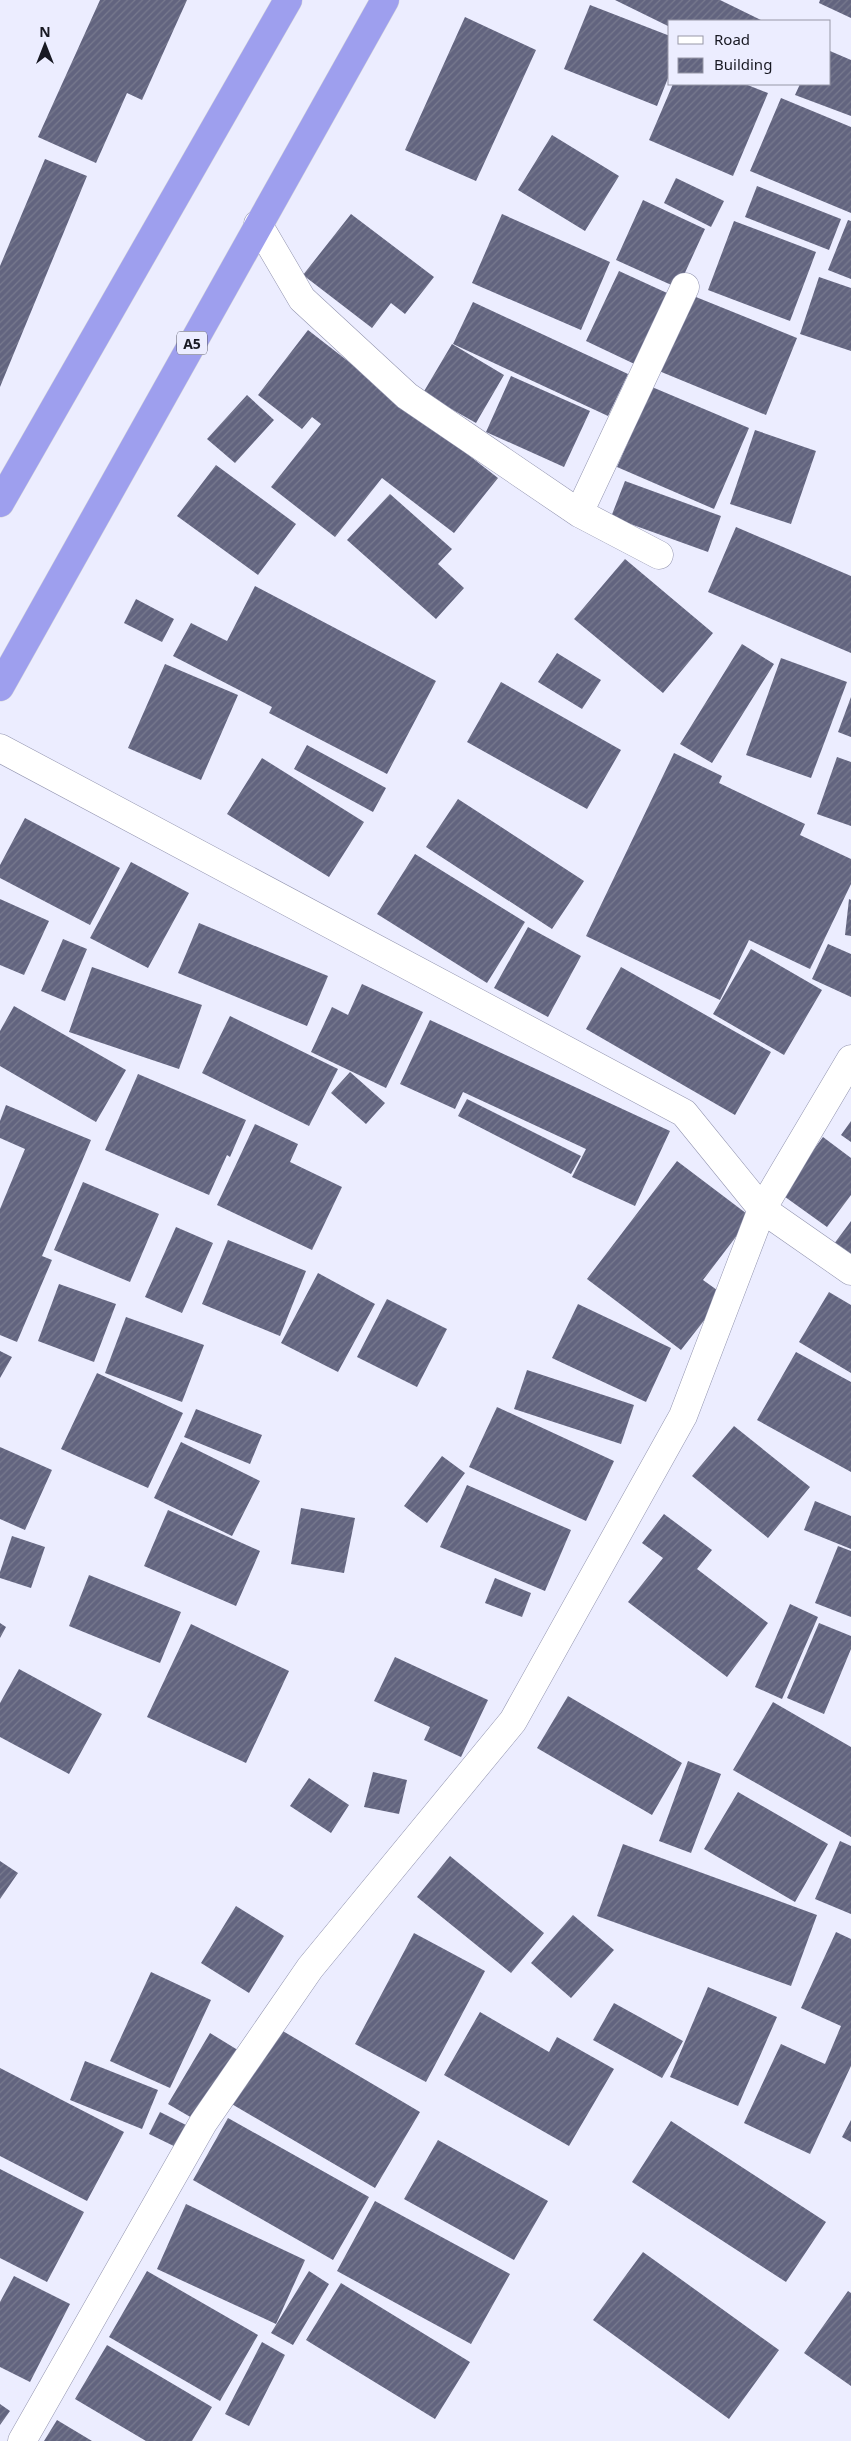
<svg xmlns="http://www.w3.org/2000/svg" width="851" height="2441" viewBox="0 0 851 2441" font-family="'Noto Sans',sans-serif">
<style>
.building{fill:url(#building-hatch)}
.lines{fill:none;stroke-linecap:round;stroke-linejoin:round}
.minor-casing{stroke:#9294af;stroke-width:29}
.trunk-casing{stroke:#d5d6d7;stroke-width:29}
.minor{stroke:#fff;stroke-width:28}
.trunk{stroke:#9e9fee;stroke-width:28}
.labels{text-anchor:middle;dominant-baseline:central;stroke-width:5;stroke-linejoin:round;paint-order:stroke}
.shield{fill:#ecedff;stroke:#585965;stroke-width:1}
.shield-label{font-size:14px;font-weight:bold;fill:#181923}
</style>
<defs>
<pattern id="building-hatch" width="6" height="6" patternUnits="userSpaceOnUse" patternTransform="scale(1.25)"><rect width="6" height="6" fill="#62647f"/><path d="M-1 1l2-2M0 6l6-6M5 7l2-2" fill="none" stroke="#787a8e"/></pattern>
</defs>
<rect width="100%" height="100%" fill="#ecedff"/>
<!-- building -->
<path class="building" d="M100,0H187L142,100L127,93L96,163L38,137Z
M615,0H720L763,21H670V27Z
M820,0H851V18L819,3Z
M590,5L670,36V73L657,106L564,69Z
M465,17L536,50L476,181L405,150Z
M830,51L851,60V116L795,95L800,84H830Z
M673,84H745L768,93L733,176L649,140Z
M781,98L851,127V213L750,171Z
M552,135L619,176L585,231L518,190Z
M45,159L87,176L0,387V266Z
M676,178L724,201L711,227L664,203Z
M757,186L841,219L829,250L745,217Z
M643,200L705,229L678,288L616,260Z
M351,214L434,277L405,314L391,303L372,328L303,275Z
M502,214L610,262L581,330L472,283Z
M848,220L851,221V279L828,270Z
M734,221L816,252L790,321L708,290Z
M619,271L678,298L645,369L586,341Z
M819,277L851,288V351L800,334Z
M691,295L797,338L766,415L659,371Z
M473,302L628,374L608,416L453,344Z
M308,330L498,478L454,533L382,478L335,537L271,487L321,424L312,417L302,429L258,395Z
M452,344L504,375L476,423L423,393Z
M511,376L590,411L564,467L486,432Z
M652,387L749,428L714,509L617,467Z
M247,395L274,420L235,463L207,439Z
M755,430L816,451L791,524L730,504Z
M216,465L296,524L258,575L177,516Z
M625,481L721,516L708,552L611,517Z
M390,494L452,549L438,564L464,588L436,619L347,540Z
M736,527L851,576V653L708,592Z
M625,559L713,633L663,693L574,619Z
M255,586L436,681L387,774L269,713L272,707L173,656L191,623L227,641Z
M136,599L174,619L162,642L124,623Z
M742,644L774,664L712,763L680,744Z
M557,653L601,680L582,709L538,682Z
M781,658L847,682L811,778L746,755Z
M165,664L238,695L201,780L128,748Z
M501,682L621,750L587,809L467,742Z
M851,697V737L838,732Z
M307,745L386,788L373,812L294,769Z
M674,753L722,776L719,783L805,824L800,835L851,859V884L810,969L749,940L720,1000L586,936Z
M837,757L851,762V826L817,814Z
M262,758L364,822L329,877L227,814Z
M458,799L584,881L552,929L426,847Z
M25,818L120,868L90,925L0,878V865Z
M415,854L525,922L487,983L377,914Z
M131,862L189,893L148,968L90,938Z
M0,899L49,921L24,975L0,965Z
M849,899L851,900V936L845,935Z
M199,923L328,976L307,1026L178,973Z
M528,927L581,956L548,1017L494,988Z
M63,939L87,949L65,1001L41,991Z
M828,944L851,954V997L812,979Z
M751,949L822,990L784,1055L713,1014Z
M92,967L202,1005L179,1069L69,1032Z
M621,967L771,1052L735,1115L586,1029Z
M362,984L423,1012L386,1088L311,1052L332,1007L348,1015Z
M14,1006L126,1070L96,1122L0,1066V1031Z
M230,1016L338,1069L309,1126L202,1073Z
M430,1020L670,1131L635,1206L572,1177L586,1149L463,1092L455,1109L400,1084Z
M350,1072L385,1103L366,1124L331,1093Z
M138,1074L246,1120L230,1157L227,1155L209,1195L105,1150Z
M467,1099L581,1156L571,1174L458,1116Z
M6,1105L91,1140L42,1256L52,1260L17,1342L0,1335V1209L25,1149L0,1138V1121Z
M851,1121V1142L841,1135Z
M255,1124L298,1144L290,1162L342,1187L312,1250L217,1205Z
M823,1137L851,1158V1195L827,1227L781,1194Z
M677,1161L751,1217L703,1280L724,1295L681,1350L587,1279Z
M83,1182L159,1214L130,1282L54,1250Z
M851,1221V1262L831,1248Z
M176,1227L213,1243L182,1313L145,1297Z
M228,1240L306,1271L280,1336L202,1304Z
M318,1273L375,1304L338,1372L281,1343Z
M59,1284L116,1304L94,1362L38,1341Z
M829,1292L851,1305V1373L799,1342Z
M387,1299L447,1329L417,1387L357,1357Z
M578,1304L671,1348L646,1402L552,1358Z
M126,1317L204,1345L182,1402L105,1373Z
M0,1351L12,1357L0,1378Z
M796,1352L851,1382V1472L757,1420Z
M527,1370L634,1405L621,1444L514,1409Z
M97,1373L183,1413L148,1488L61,1449Z
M497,1407L614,1461L586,1521L469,1467Z
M196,1409L262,1435L250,1464L184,1437Z
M734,1426L810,1487L768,1538L692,1476Z
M181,1442L260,1481L232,1536L154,1498Z
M0,1447L52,1470L25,1530L0,1519Z
M442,1456L465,1473L427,1523L404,1506Z
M467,1485L571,1530L545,1591L440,1547Z
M815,1501L851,1516V1549L804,1530Z
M301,1508L355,1518L344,1573L291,1564Z
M168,1510L260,1551L236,1606L144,1566Z
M664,1514L712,1550L697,1569L768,1623L727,1677L628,1602L663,1558L642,1543Z
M12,1536L45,1547L31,1588L0,1578V1572Z
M838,1546L851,1551V1617L815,1603Z
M89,1575L181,1612L160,1663L69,1626Z
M495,1578L531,1593L522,1617L485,1603Z
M790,1604L818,1617L782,1699L755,1687Z
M0,1623L6,1627L0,1638Z
M819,1623L851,1636V1649L824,1714L787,1698Z
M191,1624L289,1671L246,1763L147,1717Z
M395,1657L488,1700L461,1757L424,1740L430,1727L374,1701Z
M19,1669L102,1714L69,1774L0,1737V1703Z
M568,1696L682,1763L652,1815L537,1748Z
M773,1702L851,1747V1837L733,1770Z
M688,1761L721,1774L691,1853L659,1841Z
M373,1772L407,1780L399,1814L364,1807Z
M309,1778L349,1805L331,1833L290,1806Z
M738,1792L828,1844L795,1902L704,1849Z
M840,1841L851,1846V1914L815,1899Z
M623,1844L817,1915L791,1986L597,1916Z
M450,1856L544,1933L511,1973L417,1897Z
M0,1861L18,1873L0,1899Z
M236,1906L284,1936L249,1993L201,1963Z
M573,1915L614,1950L571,1998L531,1963Z
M836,1932L851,1939V2066L810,2154L744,2123L781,2044L825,2064L841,2026L801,2008Z
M414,1933L485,1971L426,2082L355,2044Z
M151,1972L211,2000L170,2088L110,2061Z
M708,1987L777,2017L738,2106L670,2077Z
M614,2003L683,2041L662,2078L593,2040Z
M480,2012L549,2052L557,2037L614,2069L569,2146L444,2075Z
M276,2027L420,2112L375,2188L230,2103Z
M210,2033L241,2052L199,2122L168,2104Z
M85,2061L158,2090L142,2129L70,2100Z
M0,2068L124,2132L87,2201L0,2156Z
M160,2112L190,2127L180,2149L149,2134Z
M228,2118L369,2197L333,2260L193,2180Z
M851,2120V2142L842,2137Z
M671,2121L826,2222L786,2282L632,2182Z
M438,2140L548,2201L514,2260L404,2199Z
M0,2169L84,2212L47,2282L0,2258Z
M375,2201L510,2274L471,2344L337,2271Z
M186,2204L305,2260L276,2324L157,2269Z
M643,2252L779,2350L729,2419L593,2320Z
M147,2271L258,2335L220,2401L109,2337Z
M309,2271L329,2284L293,2345L271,2333Z
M14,2276L70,2304L30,2382L0,2367V2302Z
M341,2283L470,2362L435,2419L306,2340Z
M848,2291L851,2293V2386L804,2353Z
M262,2342L285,2355L249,2426L225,2414Z
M107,2345L212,2407L192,2441H146L75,2399Z
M0,2404L10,2411L0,2425Z
M57,2420L92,2441H44Z"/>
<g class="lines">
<defs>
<path id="minor" d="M258,224L302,299L407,396L579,513L659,555
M579,513L685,287
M0,748L684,1113L762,1209L851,1271
M22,2441L203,2123L310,1968L513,1721L683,1416L762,1209L851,1059"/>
<path id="trunk" d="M0,503L288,0
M0,687L385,0"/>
</defs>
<!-- minor casing -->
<use href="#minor" class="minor-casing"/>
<!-- trunk casing -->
<use href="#trunk" class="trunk-casing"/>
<!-- minor -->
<use href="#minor" class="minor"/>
<!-- trunk -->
<use href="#trunk" class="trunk"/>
</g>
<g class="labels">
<!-- shield labels -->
<rect class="shield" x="177" y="331.5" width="30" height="23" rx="4"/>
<g class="shield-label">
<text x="192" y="343">A5</text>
</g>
</g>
<!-- legend -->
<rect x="668" y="20" width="162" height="65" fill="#ecedff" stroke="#9798a7"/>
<rect x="678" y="36" width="25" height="8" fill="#ffffff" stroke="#9798a7"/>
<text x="714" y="45" font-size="15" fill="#181923">Road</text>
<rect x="678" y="58" width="25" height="15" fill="url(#building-hatch)" stroke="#9798a7"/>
<text x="714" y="70" font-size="15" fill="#181923">Building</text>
<!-- north arrow -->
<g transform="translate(45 45)" stroke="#ecedff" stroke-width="4" paint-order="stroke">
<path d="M0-4L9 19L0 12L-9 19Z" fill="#181923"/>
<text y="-8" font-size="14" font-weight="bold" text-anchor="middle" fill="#181923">N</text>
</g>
</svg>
